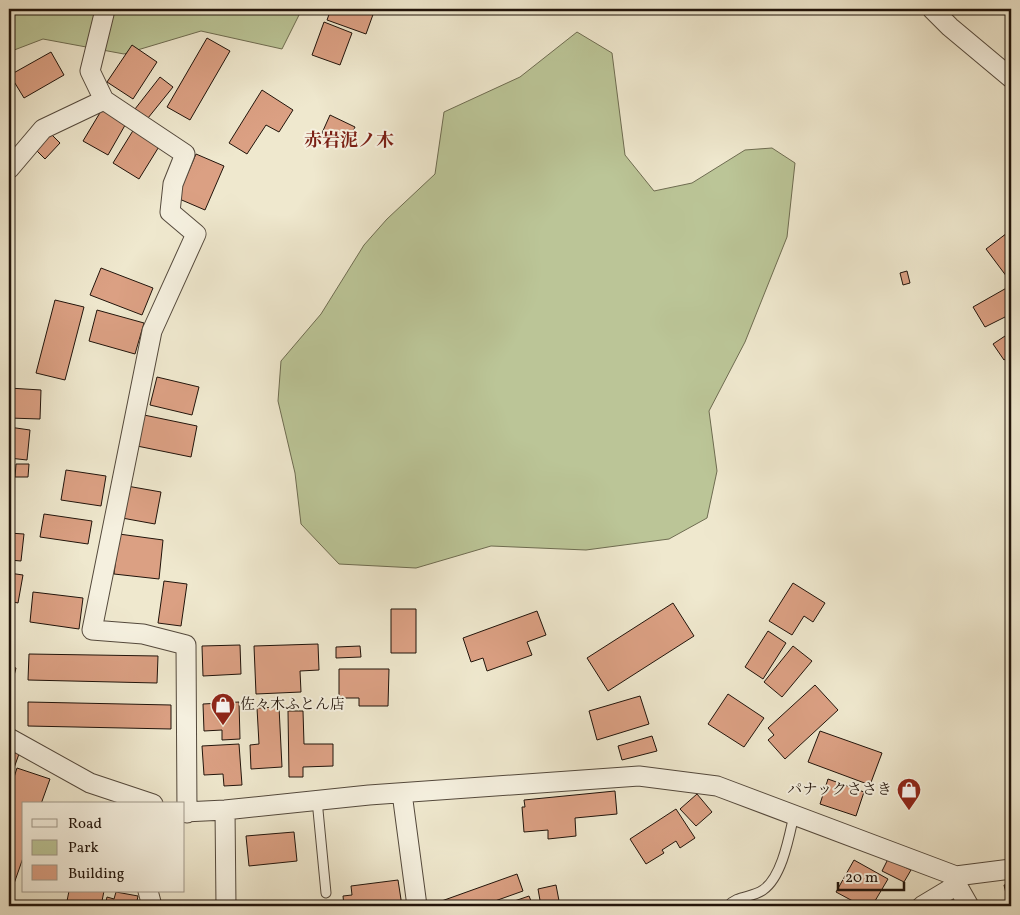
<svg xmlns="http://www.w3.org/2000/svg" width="1020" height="915" viewBox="0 0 1020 915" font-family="Vollkorn,'Noto Serif JP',serif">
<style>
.green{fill:#bbc597;stroke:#6e6c51}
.building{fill:#dba083;stroke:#21140b}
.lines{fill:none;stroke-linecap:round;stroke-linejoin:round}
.service-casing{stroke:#54493c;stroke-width:11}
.minor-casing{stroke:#54493c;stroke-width:21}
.service{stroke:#f5f0df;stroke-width:9}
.minor{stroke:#f5f0df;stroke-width:19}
.labels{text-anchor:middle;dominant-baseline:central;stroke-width:4;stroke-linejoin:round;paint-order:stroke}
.poi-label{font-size:15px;fill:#21140b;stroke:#f5f0df;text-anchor:start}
.quarter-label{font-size:18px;font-weight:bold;fill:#7a1f14;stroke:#f5f0df}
</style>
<rect width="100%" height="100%" fill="#efe8ce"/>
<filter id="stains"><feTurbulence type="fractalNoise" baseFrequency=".004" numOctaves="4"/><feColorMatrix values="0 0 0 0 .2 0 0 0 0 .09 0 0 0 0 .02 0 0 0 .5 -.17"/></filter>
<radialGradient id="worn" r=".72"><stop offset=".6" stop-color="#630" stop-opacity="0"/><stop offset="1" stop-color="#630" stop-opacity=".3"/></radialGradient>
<!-- green -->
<path class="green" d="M9,9H302L282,49L201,31L124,54L43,39L9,52Z
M577,32L612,53L625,155L654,191L692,183L745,150L772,148L795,163L787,237L745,342L709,411L717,471L707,518L669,539L586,550L491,546L416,568L339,564L301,524L295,473L278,401L281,361L321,314L364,245L387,219L435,174L444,112L520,77Z"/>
<!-- building -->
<path class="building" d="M331,9H375L366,34L327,20Z
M324,22L352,33L340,65L312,55Z
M207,38L230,51L190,120L167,107Z
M132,45L157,62L133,99L107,82Z
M51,52L64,75L24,98L10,75Z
M160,77L173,87L148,118L135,109Z
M262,90L293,110L279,132L266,125L247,154L229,143Z
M104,106L128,120L108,155L83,141Z
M330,115L355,127L347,145L322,133Z
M134,129L160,145L139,179L113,163Z
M51,134L60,143L45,159L36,150Z
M196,154L224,166L205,210L177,198Z
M1011,230V280L1010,281L986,249Z
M101,268L153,288L142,315L90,295Z
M907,271L910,283L903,285L900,273Z
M9,283L13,284L9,302Z
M1010,286L1011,323L1007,316L985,327L973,307Z
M55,300L84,307L65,380L36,373Z
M97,310L144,323L135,354L89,341Z
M1011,332V355L1004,360L993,344Z
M157,377L199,387L192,415L150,405Z
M9,388L41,390L40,419L9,418Z
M144,415L197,426L191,457L137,446Z
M9,427L30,430L27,460L9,458Z
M16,464H29L28,477H15Z
M66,470L106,476L101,506L61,500Z
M127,486L161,492L155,524L122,518Z
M44,514L92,521L88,544L40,537Z
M9,533L24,534L21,561L9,560Z
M119,534L163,540L159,579L114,574Z
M9,573L23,575L18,603L9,601Z
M164,581L187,584L181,626L158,623Z
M793,583L825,603L813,622L804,616L792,635L769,621Z
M33,592L83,598L79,629L30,622Z
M673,603L694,636L608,691L587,658Z
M391,609H416V653H391Z
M537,611L546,635L527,642L532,655L487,671L483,658L471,662L463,638Z
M768,631L786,643L763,679L745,667Z
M318,644L319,670L300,671L301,692L256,694L254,646Z
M240,645L241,674L203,676L202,646Z
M360,646L361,657L336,658V647Z
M793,646L812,661L782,697L764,682Z
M29,654L158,656L157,683L28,680Z
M9,666L16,668L9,695Z
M339,669H389L388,706H359V698H339Z
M815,685L838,710L785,759L768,740L774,735L768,728Z
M728,694L764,718L744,747L708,724Z
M640,696L649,724L597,740L589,711Z
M28,702L171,705V729L28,726Z
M239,702L240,739L222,740V730L204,731L203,704Z
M279,707L282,767L251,769L250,745L259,744L257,708Z
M288,711H303L304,744H333V766L303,767V777H289Z
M820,731L882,753L870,785L808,762Z
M652,736L657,751L622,760L618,746Z
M239,744L242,785L224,786L223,774L204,775L202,746Z
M9,751L19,754L9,782Z
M17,768L50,779L41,804H24V855L9,898V793Z
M828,779L864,792L856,816L820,804Z
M615,791L617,814L575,818L576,836L548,839V830L524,832L522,807H525L524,800Z
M697,794L712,812L696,826L680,809Z
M676,809L695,838L680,848L676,841L662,850L664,853L646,864L630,839Z
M294,832L297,861L249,866L246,836Z
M888,859L911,870L904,882L882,871Z
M854,860L888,879L872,906H862L836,892Z
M517,874L523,891L481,906H437L436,903Z
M398,880L402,906H344L343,896L352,895L351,886Z
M1011,884V906H1009L1004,885Z
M556,885L560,906H541L538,889Z
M69,891H104L101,906H66Z
M116,892L138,896L136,906H105L107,897L114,899Z
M529,896L533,906H500Z
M956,899L960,906H944Z"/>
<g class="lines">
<defs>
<path id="service" d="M317,800L326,893
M728,906C737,895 752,898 763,890C782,877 789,837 794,815"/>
<path id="minor" d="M932,9L950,27L1011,78
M104,100L185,154L173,184L170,212L196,234L152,331L92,630L143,634L186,645L187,813
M9,169L43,129L104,100L90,71L104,14
M9,738L90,783L153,804
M402,793L417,906
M225,810L226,906
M184,812L225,810L369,795L639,776L717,786L956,876L1011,869
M957,885L969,906
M148,891L152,906
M922,906L957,885L956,876"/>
</defs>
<!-- service casing -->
<use href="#service" class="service-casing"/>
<!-- minor casing -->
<use href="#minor" class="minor-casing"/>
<!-- service -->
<use href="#service" class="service"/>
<!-- minor -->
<use href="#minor" class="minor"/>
</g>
<!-- icons -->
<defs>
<symbol id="shop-pin" viewBox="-11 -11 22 30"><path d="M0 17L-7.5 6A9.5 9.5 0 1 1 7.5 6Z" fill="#8f2418" stroke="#f5f0df"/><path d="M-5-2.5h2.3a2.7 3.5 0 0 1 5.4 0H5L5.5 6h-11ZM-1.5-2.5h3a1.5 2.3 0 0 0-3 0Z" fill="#fff"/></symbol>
</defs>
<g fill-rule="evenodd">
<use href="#shop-pin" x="209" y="691" width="28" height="38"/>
<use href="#shop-pin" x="895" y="776" width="28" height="38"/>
</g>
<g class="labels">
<!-- poi labels -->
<g class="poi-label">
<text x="240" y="705">佐々木ふとん店</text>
<text x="892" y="790" text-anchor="end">パナックささき</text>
</g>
<!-- quarter labels -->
<g class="quarter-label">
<text x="349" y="141">赤岩泥ノ木</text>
</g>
</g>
<!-- margin -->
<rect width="1020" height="915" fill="none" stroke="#efe8ce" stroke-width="30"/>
<rect x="10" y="10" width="1000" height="895" fill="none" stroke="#21140b" stroke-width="2.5"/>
<rect x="15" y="15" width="990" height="885" fill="none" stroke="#21140b"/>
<!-- legend -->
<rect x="22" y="802" width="162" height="90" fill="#f5f0df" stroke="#a0988a"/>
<rect x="32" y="819" width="25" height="8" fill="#f5f0df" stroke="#a0988a"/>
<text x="68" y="828" font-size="15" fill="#21140b">Road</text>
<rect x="32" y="840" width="25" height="15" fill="#bbc597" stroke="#a0988a"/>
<text x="68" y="852" font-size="15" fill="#21140b">Park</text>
<rect x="32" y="865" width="25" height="15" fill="#dba083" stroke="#a0988a"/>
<text x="68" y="878" font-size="15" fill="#21140b">Building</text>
<!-- scale -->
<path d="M838 882v8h66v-8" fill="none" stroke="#21140b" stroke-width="2.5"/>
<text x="845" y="882" font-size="15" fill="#21140b" stroke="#f5f0df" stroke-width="4" paint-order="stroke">20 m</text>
<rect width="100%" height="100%" filter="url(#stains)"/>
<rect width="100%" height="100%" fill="url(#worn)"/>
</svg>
